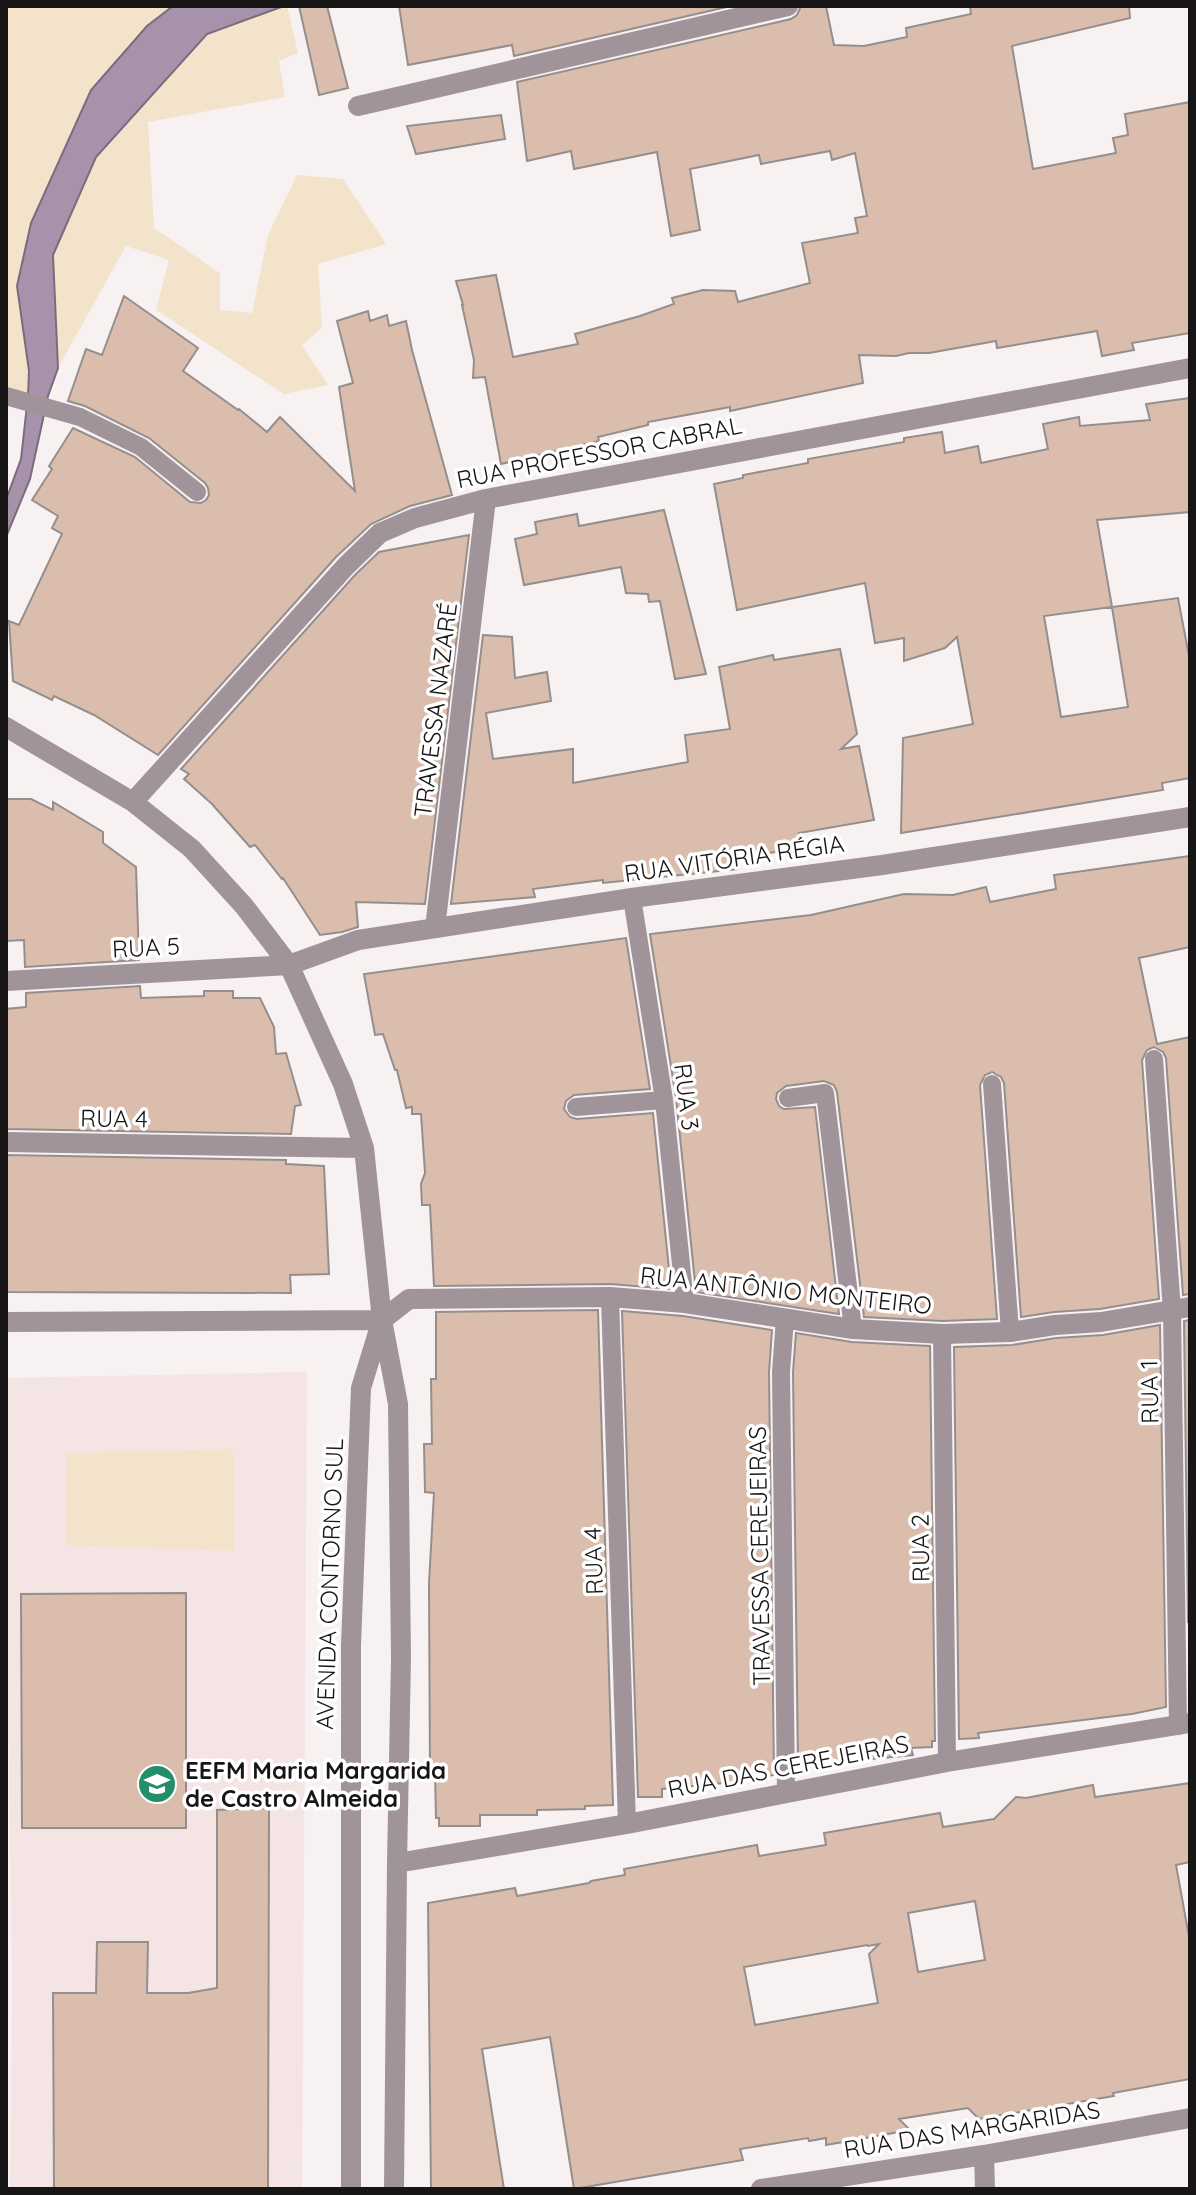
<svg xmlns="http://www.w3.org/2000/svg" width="1196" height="2195" viewBox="0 0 1196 2195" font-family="Quicksand,sans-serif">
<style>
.built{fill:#f4e4e4}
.green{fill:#f3e3ca}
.water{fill:#a692aa;stroke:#7b6c7d;stroke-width:2}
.building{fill:#dbbdae;stroke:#948f8d;stroke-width:2;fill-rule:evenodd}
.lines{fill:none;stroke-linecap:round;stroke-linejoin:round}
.lane{stroke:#a09399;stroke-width:18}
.street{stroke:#a09399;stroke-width:20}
.labels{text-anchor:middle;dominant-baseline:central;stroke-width:7;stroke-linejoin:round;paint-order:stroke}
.street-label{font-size:24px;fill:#171515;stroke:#fff}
.poi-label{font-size:24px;font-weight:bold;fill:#171515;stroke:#fff;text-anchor:start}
</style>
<rect width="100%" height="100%" fill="#f7f1f1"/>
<!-- built -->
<path class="built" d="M307,1372L302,2189H10L12,1983L6,1585V1378Z"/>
<!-- green -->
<path class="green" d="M6,6H173L147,26L31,223L28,396L6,387Z
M287,6L298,53L279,61L285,97L148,122L154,228L220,273V310L252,313L268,235L297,175L343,179L386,244L318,264L322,327L302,346L328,385L284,394L156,310L169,260L126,246L58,368L53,255L96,157L207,34Z
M233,1449L234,1551L66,1545L67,1453Z"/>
<!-- water -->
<path class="water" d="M173,6H284L207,34L96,157L53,255L58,368L48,396L30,479L6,537V500L21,459L28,396L29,371L17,286L31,223L91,90L147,26Z"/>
<!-- building -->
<path class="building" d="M299,6H327L348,88L319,95Z
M399,6H731L514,56L512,45L408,65Z
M801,6H826L834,45L864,46L907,37L906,28L971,14L970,6H1129L1130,18L1012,46L1033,169L1116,153L1113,138L1128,135L1125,114L1190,102V333L1132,343L1134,350L1102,356L1097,331L997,348L996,341L929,353H909L896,356L859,355L863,383L730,411V407L648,422V425L598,437L599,441L501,464L485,377L473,378L474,360L462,305H463L456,281L496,275L513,357L578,344L575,334L640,316L674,304L672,298L703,290L735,291L738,302L810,283L802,243L858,233L855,218L867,216L855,153L832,160L830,151L761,164L759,155L690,169L700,230L671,236L657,152L574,169L571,151L527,161L517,82L791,19L797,15Z
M501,115L505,139L416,154L407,126Z
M124,296L198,348L183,371L238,410L239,409L267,432L280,417L355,491L339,387L353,383L337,321L368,311L370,321L387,315L389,326L406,321L412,350L452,495L410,506L371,524L336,557L158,755L94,715L54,696L52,700L13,681L9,621L19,625L62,534L52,528L58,516L32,500L52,469L49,466L73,428L135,457L190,502L201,503L206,500L209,495L208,488L205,483L149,438L85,406L68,401L86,349L102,355Z
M1190,398V512L1097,520L1112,607L1044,616L1061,717L1128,707L1112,607L1178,598L1190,661V778L1162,783L1163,790L901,833L903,738L973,724L957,637L945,648L904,661V638L875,643L865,583L737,610L714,484L743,478V475L808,463V459L904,442V438L942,432L945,453L978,446L981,463L1048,449L1043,424L1079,417L1080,426L1150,420L1146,404Z
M664,510L706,674L675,679L660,601L649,602L648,594L626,593L621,567L524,585L515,539L537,534L535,522L577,514L579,526Z
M469,535L425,904L356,902L358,927L342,932L320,935L283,878L282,879L255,845L250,847L212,804L184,779L189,774L181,769L355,575L379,552Z
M483,635L512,637L515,678L547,672L551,701L486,713L493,759L573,749V783L688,762L685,735L730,729L719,667L773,655L774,660L840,649L857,734L841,749L859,746L874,820L799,833L802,847L737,859L738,869L603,883V880L533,889L535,897L451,904Z
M6,799H31L53,810V802L103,832V843L136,867L139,960L25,967L24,940L6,941Z
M1190,856V947L1139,958L1157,1044L1190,1037V1294L1183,1295L1166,1058L1163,1052L1154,1047L1147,1050L1142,1060L1159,1299L1100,1309L1054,1312L1021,1317L1004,1083L1001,1077L992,1072L985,1075L980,1085L997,1319L942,1321L864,1317L837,1092L834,1085L824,1081L786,1086L777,1093L776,1099L779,1106L784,1109L815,1107L839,1314L696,1292L676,1098L650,934L811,915L904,894L953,895L986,887L990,902L1056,889L1054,875Z
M626,938L650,1089L574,1095L566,1101L564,1109L570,1117L577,1119L653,1113L671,1289L610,1284L434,1286L430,1205H422L421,1184L425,1173L421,1114H412V1107L406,1108L397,1070H395L383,1034L375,1035L364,974Z
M140,986L141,998L204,996V991H233V998H260L274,1027L276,1054L286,1053L301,1105L295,1106L291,1134L6,1129V1009L26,1007V993Z
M6,1155L286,1160V1164L324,1166L329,1274L290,1275L291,1293L6,1292Z
M598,1310L613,1805L585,1806V1809L537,1810V1815H480V1826H439V1818H436L435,1770H430L429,1583L434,1493L425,1492L424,1444H432L431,1379H436V1312Z
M622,1311L683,1316L772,1330L769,1372L774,1775L751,1779L745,1778V1781L662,1789V1797H638Z
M1190,1320V1622H1188L1184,1321Z
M1160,1325L1166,1707L1132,1714L978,1733L979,1738L959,1739L954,1347L1012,1345L1056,1338L1103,1335Z
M796,1333L852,1342L930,1346L935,1741H932V1747L911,1748L913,1755L798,1766L793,1372Z
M186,1593V1828H22L21,1594Z
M1190,1783V1862L1176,1865L1190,1942V2079L1113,2093L1114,2096L979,2119L968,2108L899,2119L910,2130L826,2145V2138L809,2141L808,2138L740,2149L743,2160L574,2189L550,2037L482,2049L504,2189H431L428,1903L515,1888L517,1896L589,1883L591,1881L625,1875L624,1869L757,1845L759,1856L826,1845L824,1833L940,1813L943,1827L994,1819L1016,1797L1026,1798L1093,1785L1095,1797ZM975,1901L985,1960L918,1972L908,1913ZM879,1944L869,1954L878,2003L755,2025L744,1967L867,1945L868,1946Z
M269,1808L268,2189H54L53,1993H96L97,1942H148L147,1993H188L217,1988V1810Z"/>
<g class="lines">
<!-- lane -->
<path class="lane" d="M6,396L80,417L141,447L197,492
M632,898L664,1100L685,1303
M1154,1059L1172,1311L1178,1726
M992,1084L1010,1332
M788,1098L825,1093L853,1329
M576,1107L664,1100
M610,1297L627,1824
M785,1318L781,1372L786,1793
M942,1334L947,1762"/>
<!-- street -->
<path class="street" d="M358,106L788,6
M6,727L133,802L192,849L244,906L289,965L343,1084L364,1148L382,1320L398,1404L401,1658L397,1863L394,2189
M133,802L346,566L380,533L415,518L486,499L1190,368
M435,928L486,499
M6,981L289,965L358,940L632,898L882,865L1190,817
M6,1142L364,1148
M382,1320L409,1299L610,1297L685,1303L853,1329L942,1334L1010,1332L1055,1325L1101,1322L1190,1307
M6,1322L382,1320
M397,1863L627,1824L947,1762L1190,1723
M984,2155L985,2189
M351,2189V1645L361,1388L381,1323
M761,2189L984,2155L1190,2118"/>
</g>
<!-- icons -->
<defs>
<symbol id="school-disc" viewBox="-11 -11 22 22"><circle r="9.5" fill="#248d69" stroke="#fff"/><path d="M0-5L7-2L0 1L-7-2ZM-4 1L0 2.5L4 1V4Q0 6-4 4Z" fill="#fff"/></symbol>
</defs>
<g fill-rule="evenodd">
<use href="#school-disc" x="135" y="1762" width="44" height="44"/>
</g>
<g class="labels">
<!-- street labels -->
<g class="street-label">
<text transform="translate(599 452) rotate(-11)">RUA PROFESSOR CABRAL</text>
<text transform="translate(435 710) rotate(-83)">TRAVESSA NAZARÉ</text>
<text transform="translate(734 858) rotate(-8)">RUA VITÓRIA RÉGIA</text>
<text transform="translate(146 947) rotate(-3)">RUA 5</text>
<text transform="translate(687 1097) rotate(83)">RUA 3</text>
<text transform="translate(114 1118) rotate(1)">RUA 4</text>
<text transform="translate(786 1290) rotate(6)">RUA ANTÔNIO MONTEIRO</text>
<text transform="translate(1149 1392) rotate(-91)">RUA 1</text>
<text transform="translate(920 1548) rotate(-91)">RUA 2</text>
<text transform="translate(759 1556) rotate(-91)">TRAVESSA CEREJEIRAS</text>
<text transform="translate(593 1561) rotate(-92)">RUA 4</text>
<text transform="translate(329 1584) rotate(-88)">AVENIDA CONTORNO SUL</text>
<text transform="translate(788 1766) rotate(-11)">RUA DAS CEREJEIRAS</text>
<text transform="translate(972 2129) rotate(-9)">RUA DAS MARGARIDAS</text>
</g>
<!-- poi labels -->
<g class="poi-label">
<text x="185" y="1770">EEFM Maria Margarida<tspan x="185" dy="28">de Castro Almeida</tspan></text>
</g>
</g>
<!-- border -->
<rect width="1196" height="2195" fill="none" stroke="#171515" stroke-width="16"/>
</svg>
